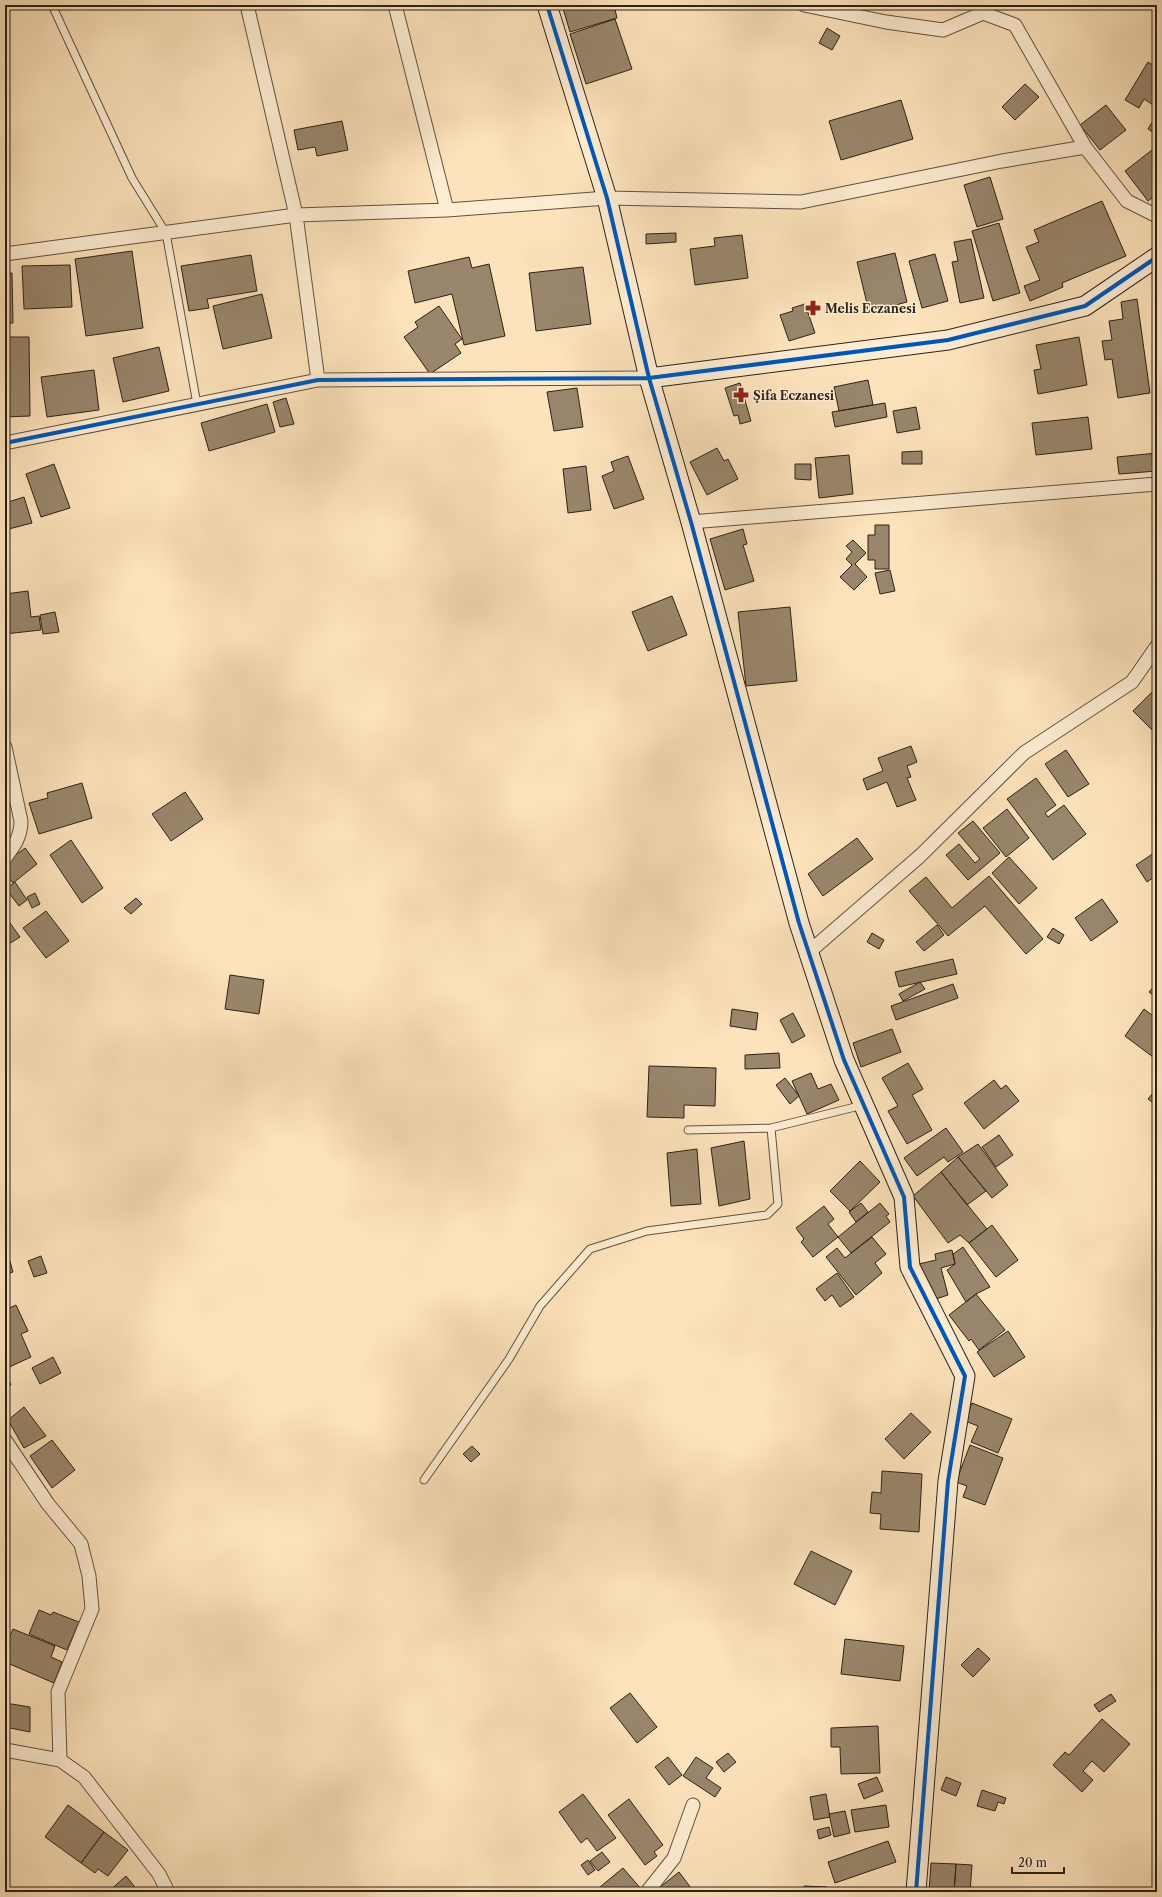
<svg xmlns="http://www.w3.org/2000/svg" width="1162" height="1897" viewBox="0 0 1162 1897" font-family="'Libre Caslon Text',serif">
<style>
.building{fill:#99866c;stroke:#2c2216}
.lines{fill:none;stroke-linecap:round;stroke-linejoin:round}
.lane-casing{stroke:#605240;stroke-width:9}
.street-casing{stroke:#605240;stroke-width:15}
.secondary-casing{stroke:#2c2216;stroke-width:21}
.lane{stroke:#feedd3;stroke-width:7}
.street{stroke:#feedd3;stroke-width:13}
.secondary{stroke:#feedd3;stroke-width:19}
.cycleway-casing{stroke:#feedd3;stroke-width:6}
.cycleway{stroke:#0057b8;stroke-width:4}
.labels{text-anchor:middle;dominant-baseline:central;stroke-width:3;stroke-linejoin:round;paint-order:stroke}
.poi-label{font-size:12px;font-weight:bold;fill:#2c2216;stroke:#feedd3;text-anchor:start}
</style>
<rect width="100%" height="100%" fill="#fde3bc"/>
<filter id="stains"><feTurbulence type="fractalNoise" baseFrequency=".005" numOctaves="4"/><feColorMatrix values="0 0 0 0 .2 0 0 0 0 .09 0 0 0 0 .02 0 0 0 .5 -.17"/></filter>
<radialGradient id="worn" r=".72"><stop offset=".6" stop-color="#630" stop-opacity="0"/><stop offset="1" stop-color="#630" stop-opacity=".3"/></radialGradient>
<!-- building -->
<path class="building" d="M562,5H614L617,18L570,32Z
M615,19L632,69L586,84L570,34Z
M827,28L840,36L832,50L819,43Z
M1148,62L1157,68V105L1156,107L1144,99L1139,108L1125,100Z
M1025,84L1039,97L1015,120L1002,107Z
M901,100L913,139L841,160L829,121Z
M1106,105L1126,130L1100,150L1080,125Z
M1157,114V135L1148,129Z
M342,121L348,150L317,156L315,147L298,150L294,130Z
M1152,150L1157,156V194L1148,201L1125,171Z
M990,177L1003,219L977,227L964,185Z
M1102,201L1126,256L1062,283L1063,287L1030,301L1024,286L1040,280L1026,247L1039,242L1034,230Z
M999,223L1020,293L993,301L972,231Z
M676,233V242L646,244V234Z
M742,235L748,278L695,285L690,249L715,246L714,238Z
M971,239L984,298L960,303L952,262L958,261L954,242Z
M132,251L143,328L86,336L75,259Z
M895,253L907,302L869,312L857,262Z
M935,254L948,301L922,308L909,261Z
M251,255L257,291L207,299L209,308L189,311L181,266Z
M469,257L472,268L489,264L505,336L464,345L452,294L415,303L408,271Z
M70,265L72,307L24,309L22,266Z
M583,267L591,324L536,331L529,273Z
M5,273H12L13,323H5Z
M262,294L272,338L223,349L213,306Z
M1137,299L1150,393L1118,398L1112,359L1105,360L1102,341L1112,340L1109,321L1123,319L1121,302Z
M805,304L815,333L789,341L780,315L793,311L792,308Z
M439,306L462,339L455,344L461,353L430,374L404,337L418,327L415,322Z
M5,337H29L30,416L5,417Z
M1079,337L1087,385L1038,394L1034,370L1041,369L1036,345Z
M159,347L169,391L123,402L113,358Z
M94,370L99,410L47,417L41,377Z
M868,380L873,405L839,411L834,387Z
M740,383L751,421L740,424L738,415L734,416L725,388Z
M577,388L583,427L554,431L547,392Z
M286,398L294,424L280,427L273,402Z
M885,403L887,417L835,427L832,412Z
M267,404L275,432L209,451L201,423Z
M916,407L920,429L897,433L893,411Z
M1088,417L1092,449L1036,455L1032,423Z
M717,448L724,461L728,459L738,479L707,495L690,462Z
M922,451V464H902V452Z
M1157,453V471L1119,474L1117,457Z
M849,455L853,494L819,498L815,458Z
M628,456L644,499L614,509L602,476L614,471L611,462Z
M54,464L70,508L41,517L26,474Z
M795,464H811V480L795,479Z
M586,466L591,510L568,513L563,469Z
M24,497L32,523L5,530V503Z
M875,525H889V569H875V560H868V535H875Z
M743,529L747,544L743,545L754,581L725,590L710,539Z
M853,540L866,553L855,564L867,577L854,590L840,577L852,565L846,559L852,552L846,546Z
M890,570L895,591L880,594L875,573Z
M28,591L31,617L39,616L41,630L5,634V594Z
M672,596L687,635L648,651L632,612Z
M790,607L797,681L746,686L738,612Z
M55,612L59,632L43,634L40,615Z
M1157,687V735L1133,711Z
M911,746L917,762L907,766L911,777L907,778L916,800L897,807L887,782L867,790L863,779L883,771L878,758Z
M1066,750L1089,784L1068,797L1045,764Z
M1036,778L1056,805L1045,813L1048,817L1064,805L1086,834L1053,860L1007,799Z
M82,783L92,818L39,834L29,803L48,798L47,793Z
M185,792L203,819L171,841L152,814Z
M1007,809L1029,838L1006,857L983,828Z
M973,821L1000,853L968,880L946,855L959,844L975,863L980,859L958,833Z
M857,838L873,859L823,896L808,874Z
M71,840L103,888L82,903L50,855Z
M25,848L37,864L13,883L5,873V863Z
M1157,851V875L1147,882L1136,865Z
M1009,857L1037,888L1019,904L992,873Z
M989,876L1043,939L1026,954L985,906L948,936L909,891L926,877L952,908Z
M15,882L27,900L19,906L6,889Z
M35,893L40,904L32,908L27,897Z
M136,898L142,904L131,914L124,908Z
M1102,899L1118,922L1091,941L1075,918Z
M46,911L69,941L46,958L23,928Z
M5,916L20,937L7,945L5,942Z
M937,925L944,935L924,951L916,942Z
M1053,928L1064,935L1059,944L1047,937Z
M872,933L884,940L879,949L867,942Z
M953,959L957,974L899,987L895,972Z
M230,975L264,980L259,1014L225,1009Z
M920,982L925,989L903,1001L899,994Z
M1157,983V998L1149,992Z
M953,984L958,998L896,1020L891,1006Z
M732,1009L758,1013L756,1030L730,1026Z
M1144,1009L1157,1019V1060L1125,1036Z
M793,1013L805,1036L792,1043L780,1020Z
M892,1029L901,1052L861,1067L853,1043Z
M779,1053L780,1068L745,1069V1055Z
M908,1063L923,1089L912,1095L932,1130L907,1144L888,1111L898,1106L882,1078Z
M649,1066L716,1068L715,1106L684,1105V1118L647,1117Z
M811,1073L818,1089L831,1084L839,1100L807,1114L792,1081Z
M785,1078L799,1096L790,1104L776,1085Z
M994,1080L1001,1089L1006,1085L1019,1101L984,1129L964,1103Z
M1157,1088V1106L1148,1099Z
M946,1128L963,1152L948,1162L944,1157L917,1176L904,1158Z
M999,1135L1013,1155L996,1167L982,1147Z
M744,1141L750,1199L719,1206L711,1148Z
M978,1144L1008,1185L992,1198L958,1157Z
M697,1149L701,1204L671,1206L667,1153Z
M958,1157L986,1191L967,1205L941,1172Z
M860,1161L880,1182L850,1211L830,1191Z
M941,1172L987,1229L969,1243L960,1235L948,1243L913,1196Z
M861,1203L868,1212L856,1222L849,1212Z
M880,1203L889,1214L886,1216L890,1222L851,1253L838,1237Z
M824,1206L834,1219L828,1224L838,1237L813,1257L801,1242L804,1239L796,1228Z
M992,1225L1018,1260L996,1277L969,1243Z
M872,1237L886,1254L875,1263L882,1273L856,1295L826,1257L837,1248L845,1258Z
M963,1247L990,1287L976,1294L966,1302L947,1270L955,1264L953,1254Z
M952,1250L955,1264L941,1268L948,1295L930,1301L919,1264L936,1260L935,1254Z
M41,1256L47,1273L34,1277L28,1261Z
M9,1258L13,1272L5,1275V1259Z
M837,1273L854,1297L840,1307L832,1295L825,1301L816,1289Z
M976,1294L1005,1330L979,1350L971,1339L969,1341L949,1315Z
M16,1305L28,1331L21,1334L31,1357L5,1369V1310Z
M1008,1331L1025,1357L994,1377L977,1352Z
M53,1357L61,1373L40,1384L32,1368Z
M5,1372L11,1385L5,1388Z
M972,1403L1012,1419L998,1453L971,1442L978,1426L965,1421Z
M24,1407L46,1436L24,1448L8,1420Z
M911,1413L931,1432L904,1459L885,1439Z
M52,1440L75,1470L52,1488L30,1456Z
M970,1445L1003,1458L985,1505L963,1497L967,1486L956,1482Z
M472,1446L480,1454L471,1462L463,1454Z
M882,1471L922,1474L919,1532L880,1529L881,1514L870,1513L872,1492L881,1493Z
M811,1551L852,1571L835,1605L794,1584Z
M39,1610L51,1615L53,1612L79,1622L67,1650L29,1634Z
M13,1629L55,1646L51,1657L62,1662L54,1683L5,1662V1647Z
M845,1639L904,1646L900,1681L841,1674Z
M978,1648L990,1659L973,1677L961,1665Z
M630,1693L657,1727L637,1743L610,1708Z
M1111,1694L1116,1701L1099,1712L1094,1705Z
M5,1703L30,1707V1732L5,1727Z
M1102,1719L1130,1744L1104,1772L1092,1761L1083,1771L1093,1780L1082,1792L1053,1765L1065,1752L1069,1755Z
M878,1726L880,1773L841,1774L840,1747H831V1728Z
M728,1753L736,1762L724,1772L716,1762Z
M668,1757L682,1775L669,1785L655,1767Z
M696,1757L713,1768L706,1778L721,1788L715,1797L683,1776Z
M877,1777L883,1791L864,1799L858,1784Z
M946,1777L961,1783L956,1796L941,1790Z
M982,1790L1006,1798L1004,1804L998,1802L995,1811L977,1806Z
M583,1794L616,1838L597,1851L587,1838L581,1843L559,1812Z
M826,1794L830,1817L814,1820L810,1797Z
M629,1799L663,1845L654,1852L657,1856L645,1865L608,1815Z
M68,1805L104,1832L81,1863L45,1837Z
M886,1805L889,1827L855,1832L851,1810Z
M845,1811L850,1833L834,1837L829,1814Z
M829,1827L831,1835L819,1839L817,1830Z
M104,1832L128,1850L108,1876L98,1869L95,1873L81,1863Z
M888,1841L896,1862L835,1883L828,1862Z
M602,1852L610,1862L598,1871L590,1861Z
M588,1860L595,1870L588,1875L581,1865Z
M931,1863L956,1864L954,1892H929Z
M956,1864L972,1865L970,1892H954Z
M623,1868L642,1890L640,1892H604L600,1887Z
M679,1872L694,1892H654Z
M126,1876L139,1892H108Z
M804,1886L827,1887V1892H803Z"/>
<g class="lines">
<defs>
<path id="lane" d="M52,5L132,178L166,233L197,404
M688,1130L771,1128L863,1105
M424,1480L509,1359L540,1306L590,1249L647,1231L767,1215L778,1204L771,1128"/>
<path id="street" d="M247,5L296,215L447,210L607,198L801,202L1002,161L1085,147
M395,5L447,210
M804,5L886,22L943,30L983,13L1015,25L1085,147L1127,201L1157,216
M5,254L296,215L318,380
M5,443L318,380L649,378
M691,522L1157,484
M5,747L21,821C21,837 14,846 5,858
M809,952L920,856L1024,753L1132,682L1157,646
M5,1440L48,1504L81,1544L89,1576L92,1609L58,1692L60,1760
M5,1750L60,1760L84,1777L159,1874L168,1892
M647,1892L674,1858L693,1805"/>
<path id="secondary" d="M547,5L607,198L649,378L691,522L799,923L844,1060L904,1197L910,1267L965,1376L948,1481L916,1892
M649,378L948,340L1085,306L1157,257"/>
</defs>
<!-- lane casing -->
<use href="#lane" class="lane-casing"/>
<!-- street casing -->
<use href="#street" class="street-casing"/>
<!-- secondary casing -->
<use href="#secondary" class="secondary-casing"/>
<!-- lane -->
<use href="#lane" class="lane"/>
<!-- street -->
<use href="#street" class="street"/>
<!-- secondary -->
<use href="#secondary" class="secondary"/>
<defs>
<path id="cycleway" d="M547,5L607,198L649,378L691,522L799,923L844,1060L904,1197L910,1267L965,1376L948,1481L916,1892
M5,443L318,380L649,378L948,340L1085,306L1157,257"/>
</defs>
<!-- cycleway casing -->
<use href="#cycleway" class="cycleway-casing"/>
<!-- cycleway -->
<use href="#cycleway" class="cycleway"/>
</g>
<!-- icons -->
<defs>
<symbol id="pharmacy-bare" viewBox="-9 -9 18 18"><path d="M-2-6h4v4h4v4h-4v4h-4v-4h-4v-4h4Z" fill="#8f2418" stroke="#feedd3" stroke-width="2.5" paint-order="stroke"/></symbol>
</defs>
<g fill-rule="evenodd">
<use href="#pharmacy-bare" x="802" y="297" width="22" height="22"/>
<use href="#pharmacy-bare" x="730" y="384" width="22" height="22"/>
</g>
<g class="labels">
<!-- poi labels -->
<g class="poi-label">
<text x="825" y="308">Melis Eczanesi</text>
<text x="753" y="395">Şifa Eczanesi</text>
</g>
</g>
<!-- margin -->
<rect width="1162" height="1897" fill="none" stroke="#fde3bc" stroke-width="20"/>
<rect x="6" y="6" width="1150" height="1885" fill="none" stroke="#2c2216" stroke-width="2"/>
<rect x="10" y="10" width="1142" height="1877" fill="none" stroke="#2c2216"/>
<!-- scale -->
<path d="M1012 1867v6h52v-6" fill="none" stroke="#2c2216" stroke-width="2"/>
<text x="1018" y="1867" font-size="12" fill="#2c2216" stroke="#feedd3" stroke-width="3" paint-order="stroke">20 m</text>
<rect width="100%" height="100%" filter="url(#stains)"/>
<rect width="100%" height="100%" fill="url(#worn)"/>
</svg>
